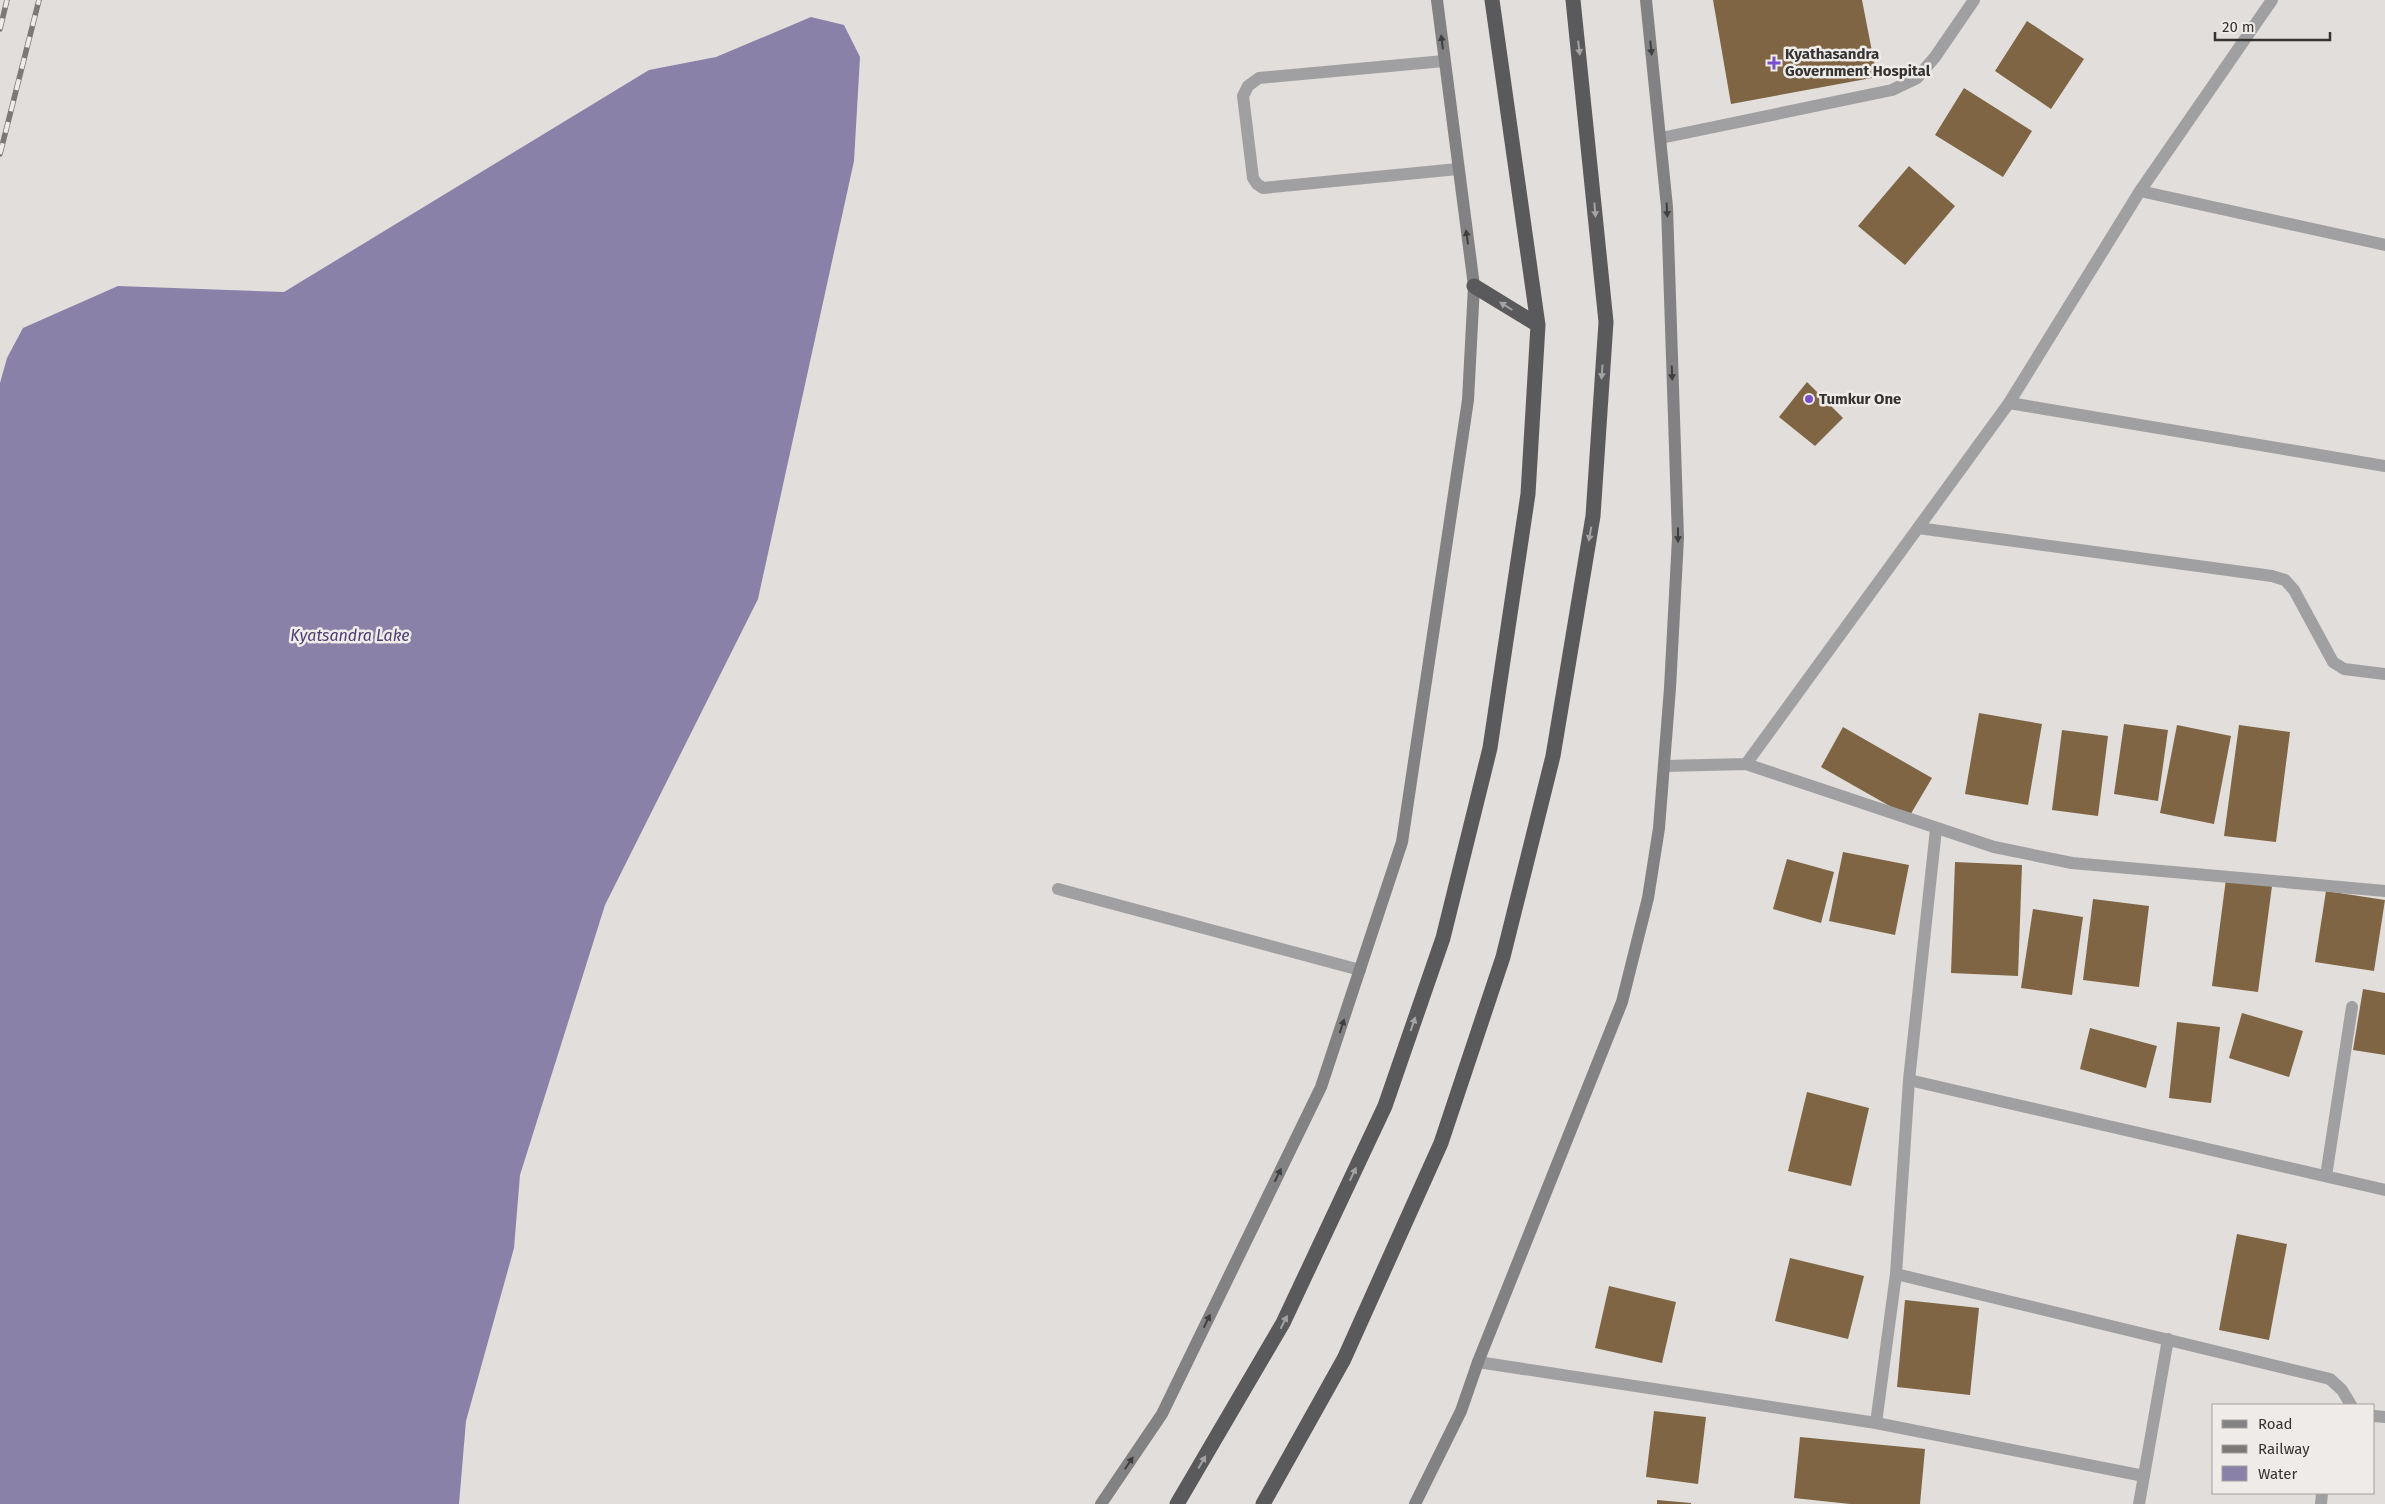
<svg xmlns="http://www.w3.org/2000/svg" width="2385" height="1504" viewBox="0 0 2385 1504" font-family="'Fira Sans',sans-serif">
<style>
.water{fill:#8a81a8}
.building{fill:#7f6543}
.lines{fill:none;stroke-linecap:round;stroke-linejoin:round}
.lane{stroke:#a0a0a2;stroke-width:12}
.street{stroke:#a0a0a2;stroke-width:12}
.secondary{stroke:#828284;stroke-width:12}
.highway{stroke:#5a5a5d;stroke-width:15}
.rail-casing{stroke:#7b7977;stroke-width:5.5}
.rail{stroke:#eeebe8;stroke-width:4;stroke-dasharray:11;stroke-linecap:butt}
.oneway{fill:#403f3e}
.oneway2{fill:#a4a2a2}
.poi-dot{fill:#7a50ca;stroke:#eeebe8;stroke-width:2}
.labels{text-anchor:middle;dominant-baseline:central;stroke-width:5;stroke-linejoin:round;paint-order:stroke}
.poi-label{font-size:15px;font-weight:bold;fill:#343332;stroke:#eeebe8;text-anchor:start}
.water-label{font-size:16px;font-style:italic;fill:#4b3c72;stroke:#eeebe8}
</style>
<rect width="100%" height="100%" fill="#e1dedb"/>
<!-- water -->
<path class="water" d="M811,17L844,25L860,57L854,161L758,599L605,905L520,1175L514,1248L466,1421L459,1504H0V383L7,358L23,328L118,286L284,292L649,70L716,57Z"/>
<!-- building -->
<path class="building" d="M1713,0H1862L1877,77L1731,104Z
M2027,21L2084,59L2051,109L1995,71Z
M1964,88L2032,131L2003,177L1935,135Z
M1909,166L1955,206L1905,265L1858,226Z
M1807,382L1843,418L1815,446L1779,417Z
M1979,713L2042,724L2028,805L1965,794Z
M2124,724L2168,730L2158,801L2114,794Z
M2177,725L2231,736L2214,824L2160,813Z
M2239,725L2290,732L2276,842L2224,836Z
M1843,727L1932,778L1909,817L1821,767Z
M2062,730L2108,736L2098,816L2052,810Z
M1843,852L1909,865L1895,935L1829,921Z
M1787,859L1834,872L1821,923L1773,909Z
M1955,862L2022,865L2018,976L1951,973Z
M2226,879L2272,886L2258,992L2212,986Z
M2326,891L2385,900L2374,971L2315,962Z
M2093,899L2149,906L2139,987L2083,980Z
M2033,909L2083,917L2072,995L2021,988Z
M2363,989L2385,993V1055L2353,1050Z
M2242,1013L2303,1031L2289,1077L2229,1058Z
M2177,1022L2220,1027L2211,1103L2169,1098Z
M2090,1028L2157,1046L2146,1088L2080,1069Z
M1807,1092L1869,1108L1851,1186L1788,1171Z
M2237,1234L2287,1244L2269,1340L2219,1330Z
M1790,1258L1864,1276L1848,1339L1775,1321Z
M1609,1286L1676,1302L1662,1363L1595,1348Z
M1905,1300L1979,1308L1970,1395L1897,1387Z
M1654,1411L1706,1417L1698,1484L1646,1477Z
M1800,1437L1925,1449L1920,1504H1850L1794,1498Z
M1657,1500L1691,1503V1504H1657Z"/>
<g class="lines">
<!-- lane -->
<path class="lane" d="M1444,61L1259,78L1248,86L1243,96L1253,178L1257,184L1263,188L1458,169
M1661,138L1892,90L1917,78L1935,57L1974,0
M1058,889L1360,970"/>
<!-- street -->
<path class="street" d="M2140,191L2385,245
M2009,403L2385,466
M1918,528L2272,576L2285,580L2294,590L2333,662L2344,669L2385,674
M1746,764L1994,847L2072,863L2385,891
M1664,766L1746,764L2009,403L2140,191L2272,0
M1909,1080L2385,1190
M2326,1176L2352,1007
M1896,1274L2330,1379L2342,1390L2351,1405
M1478,1362L1876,1423L2144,1476
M2374,1416L2385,1417
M1876,1423L1896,1274L1909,1080L1936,829
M2139,1504L2168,1339
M2321,1504L2322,1493"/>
<!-- secondary -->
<path class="secondary" d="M1101,1504L1162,1414L1321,1087L1402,842L1468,400L1474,286L1437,0
M1415,1504L1461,1411L1478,1362L1622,1002L1648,898L1659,828L1670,688L1678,538L1667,207L1646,0"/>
<!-- highway -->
<path class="highway" d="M1474,286L1538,325
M1177,1504L1283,1323L1385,1106L1443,938L1490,748L1528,494L1538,325L1492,0
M1263,1504L1344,1359L1441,1143L1503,957L1553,756L1593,516L1606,322L1573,0"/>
<defs>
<path id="rail" d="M0,29L7,0
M0,154L39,0"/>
</defs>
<!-- rail casing -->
<use href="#rail" class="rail-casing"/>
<!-- rail -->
<use href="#rail" class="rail"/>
</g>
<!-- one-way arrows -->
<defs><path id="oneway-solid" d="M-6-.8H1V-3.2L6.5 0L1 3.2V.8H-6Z" transform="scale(1.25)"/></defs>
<g class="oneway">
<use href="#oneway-solid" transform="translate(1442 42) rotate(-97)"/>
<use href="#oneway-solid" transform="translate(1651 48) rotate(84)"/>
<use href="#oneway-solid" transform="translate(1667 210) rotate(87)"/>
<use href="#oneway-solid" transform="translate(1467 237) rotate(-98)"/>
<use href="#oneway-solid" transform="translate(1672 373) rotate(88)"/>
<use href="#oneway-solid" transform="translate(1678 535) rotate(90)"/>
<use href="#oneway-solid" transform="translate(1342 1026) rotate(-72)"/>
<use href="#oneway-solid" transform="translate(1278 1175) rotate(-64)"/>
<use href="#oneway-solid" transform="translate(1207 1321) rotate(-64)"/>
<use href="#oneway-solid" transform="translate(1129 1463) rotate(-56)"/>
</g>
<g class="oneway2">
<use href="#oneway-solid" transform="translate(1579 48) rotate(83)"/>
<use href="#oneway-solid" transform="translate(1595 210) rotate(85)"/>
<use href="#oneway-solid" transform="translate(1506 306) rotate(-148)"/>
<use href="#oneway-solid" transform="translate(1602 372) rotate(94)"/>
<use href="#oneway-solid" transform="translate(1590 534) rotate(100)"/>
<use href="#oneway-solid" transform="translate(1413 1024) rotate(-71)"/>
<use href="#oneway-solid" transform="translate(1353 1174) rotate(-65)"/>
<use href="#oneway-solid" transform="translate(1284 1322) rotate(-63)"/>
<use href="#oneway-solid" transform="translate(1202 1462) rotate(-60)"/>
</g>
<!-- markers -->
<g class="poi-dot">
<path d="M1771.5 55.5h5v5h5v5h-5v5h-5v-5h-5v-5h5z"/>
<circle cx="1809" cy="399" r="5"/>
</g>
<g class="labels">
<!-- poi labels -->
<g class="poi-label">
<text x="1785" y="54">Kyathasandra<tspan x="1785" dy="17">Government Hospital</tspan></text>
<text x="1819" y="399">Tumkur One</text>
</g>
<!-- water labels -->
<g class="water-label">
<text x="350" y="635">Kyatsandra Lake</text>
</g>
</g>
<!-- legend -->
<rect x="2212" y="1404" width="162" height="90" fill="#eeebe8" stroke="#a4a19f"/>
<rect x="2222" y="1420" width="25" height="8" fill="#828284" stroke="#a4a19f"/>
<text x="2258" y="1429" font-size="15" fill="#343332">Road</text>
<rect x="2222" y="1445" width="25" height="8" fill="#7b7977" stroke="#a4a19f"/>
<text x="2258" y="1454" font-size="15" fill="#343332">Railway</text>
<rect x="2222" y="1466" width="25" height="15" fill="#8a81a8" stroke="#a4a19f"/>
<text x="2258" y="1479" font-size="15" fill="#343332">Water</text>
<!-- scale -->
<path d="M2215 32v8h115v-8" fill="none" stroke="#343332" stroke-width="2.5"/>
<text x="2222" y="32" font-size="15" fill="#343332" stroke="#eeebe8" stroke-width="4" paint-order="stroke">20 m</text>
</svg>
